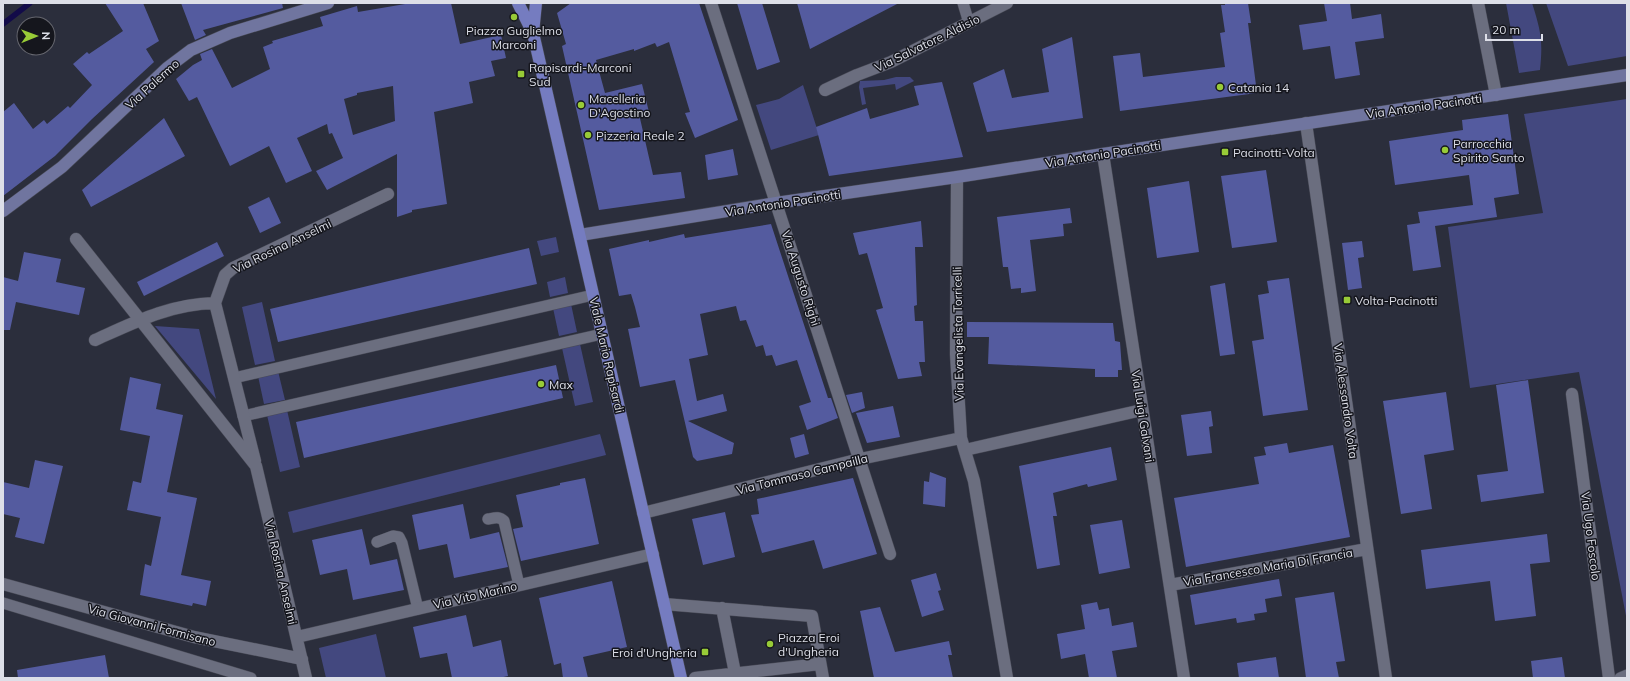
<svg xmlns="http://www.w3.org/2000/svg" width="1630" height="681" viewBox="0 0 1630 681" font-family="Mulish,sans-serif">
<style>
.green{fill:#43487f}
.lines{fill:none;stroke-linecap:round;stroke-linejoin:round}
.stream{stroke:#120b49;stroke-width:5.5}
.building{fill:#545b9f;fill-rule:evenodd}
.service-casing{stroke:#484a56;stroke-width:12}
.minor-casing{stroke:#484a56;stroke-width:13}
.secondary-casing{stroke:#484a56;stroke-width:13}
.primary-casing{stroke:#484a56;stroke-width:13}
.service{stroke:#6b6e7f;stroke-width:11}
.minor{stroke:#6b6e7f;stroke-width:12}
.secondary{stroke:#70759f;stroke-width:12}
.primary{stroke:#757cc0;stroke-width:12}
.poi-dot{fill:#98cb37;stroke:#15161d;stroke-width:1.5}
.labels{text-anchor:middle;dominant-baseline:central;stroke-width:3;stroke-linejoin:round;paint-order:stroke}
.poi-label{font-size:12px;fill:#dddfe8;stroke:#15161d;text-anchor:start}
.street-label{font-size:12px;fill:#dddfe8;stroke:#15161d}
</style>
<rect width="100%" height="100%" fill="#2b2e3c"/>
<!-- green -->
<path class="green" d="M1506,3H1532C1541,31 1543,41 1540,70L1519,73Z
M1546,3H1627V56L1568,66Z
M896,77H910L914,81L896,90L895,84L863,88L866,104L862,105L859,87L860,81L884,80Z
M803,85L819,135L771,150L756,105L779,99Z
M1627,99V621L1579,372L1470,388L1448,227L1543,213L1524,114Z
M556,237L559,252L541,256L537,241Z
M565,277L568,293L550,297L547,282Z
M262,302L275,361L255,365L242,307Z
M571,304L577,332L559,336L553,308Z
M155,326L199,329L216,399Z
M580,344L593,402L575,406L562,348Z
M278,371L285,400L264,404L258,376Z
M287,410L300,467L280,472L267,415Z
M600,434L606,455L293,533L288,512Z
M376,634L386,678H326L319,648Z"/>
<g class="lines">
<!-- stream -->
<path class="stream" d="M3,24L30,3"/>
</g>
<!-- building -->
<path class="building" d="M105,3H143L159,41L146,49L154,62L92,119L55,156L3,196V112L14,103L33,129L44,120L47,124L68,106L70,108L92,85L73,64L87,52L89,54L123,31Z
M181,3H282L283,8L203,30L206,35L195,40Z
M411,3H451L460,44L501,35L506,58L491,61L495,76L469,82L473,103L434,112L447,204L412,210V212L397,217V154L327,190L316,171L343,158L332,133L329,134L327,124L297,138L312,171L286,183L269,146L230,166L197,97L189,101L176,79L193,65L202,60L200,54L212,49L232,88L270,69L263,47L273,43L272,41L323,26L320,17L357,6L358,12ZM393,86L395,121L353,135L344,99L357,95V93Z
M571,3H699L738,120L695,138L685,113L690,112L669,42L657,47L655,43L634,51V49L596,60L605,93L642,84L649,112L639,114L653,175L681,172L685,198L599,210L562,46L566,44L557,13Z
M737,3H762L780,62L757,70Z
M797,3H899L810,49Z
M1225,3H1248L1251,23H1248L1257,93L1120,111L1113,56L1140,53L1143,77L1225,67L1220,33L1225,32L1221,5H1225Z
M1324,3H1350L1352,19L1381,14L1384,38L1355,42L1360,75L1335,79L1330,46L1303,50L1299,25L1327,21Z
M1072,37L1083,118L987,132L973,83L1004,69L1012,98L1049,92L1042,49Z
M942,82L963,157L829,176L816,127L867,108L870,119L919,105L914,86Z
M1508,114L1519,194L1494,198L1497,217L1435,226L1441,267L1413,271L1407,225L1420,223L1418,212L1473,205L1469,175L1395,185L1389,141L1463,130L1462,120Z
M164,118L185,156L91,207L82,190Z
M733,149L738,175L708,180L705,155Z
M1266,170L1277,242L1232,248L1221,176Z
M1189,181L1199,252L1157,258L1147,188Z
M269,197L281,223L260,233L248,207Z
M1070,208L1072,223L1063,224L1064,236L1030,240L1036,291L1021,293V288L1011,289L1008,267H1003L997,217Z
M921,221L923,247H915L917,305L914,306L915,321H923L925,362H919L922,376L898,379L876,310L883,308L867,253L859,255L853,233Z
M771,224L828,398H831L838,418L807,430L799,406L811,402L797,360L776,366L772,355L766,356L763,345L756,347L746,320L740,321L736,306L700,314L708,355L689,359L697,401L723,394L727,411L688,421L734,443L732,454L697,461L693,457L675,380L640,387L628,329L640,327L635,307L631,294L619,296L609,249L649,240V242L684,234L685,238Z
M1362,241L1364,257L1358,258L1362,288L1348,290L1342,243Z
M217,242L224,256L144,296L137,282Z
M529,248L537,284L278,342L270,309Z
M24,252L61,259L56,282L85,288L79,315L16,302L10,330H3V277L18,281Z
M1289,278L1308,410L1263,416L1252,341L1264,339L1258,295L1269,293L1267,281Z
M1225,283L1235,354L1220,356L1210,286Z
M967,322L1113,323L1115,341L1120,342L1122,370H1118V377H1095V369L988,364L989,337H967Z
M556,365L563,398L304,458L296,422Z
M130,377L161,384L156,409L183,415L167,492L197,498L181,575L211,581L206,606L193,603L192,606L140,595L145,564L151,566L161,517L127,510L133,481L141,483L150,436L120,430Z
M1528,380L1544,493L1481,502L1477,475L1508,471L1496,385Z
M862,392L865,408L852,413L846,395Z
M1446,392L1454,450L1424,455L1432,509L1401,514L1383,401Z
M893,406L900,437L867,443L856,413Z
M1211,411L1213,426L1209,427L1212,453L1187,456L1181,415Z
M804,434L809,454L795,458L790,438Z
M1287,443L1289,453L1333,445L1350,537L1186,567L1174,498L1259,484L1254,457L1266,455L1264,447Z
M1111,447L1117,480L1088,487L1087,484L1053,493L1057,516H1053L1060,565L1037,569L1019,466Z
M35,460L63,466L44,544L15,537L20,518L3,514V482L29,488Z
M930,472L946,478L945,507L923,504L924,481L929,482Z
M585,478L599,544L521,561L513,529L523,527L516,495L560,485V483Z
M853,478L877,554L823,569L814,540L762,553L751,515L759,514L757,499Z
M463,504L470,539L499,532L508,567L454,578L447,544L419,550L412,515Z
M725,512L735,557L703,565L692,519Z
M1122,520L1130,568L1099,574L1090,525Z
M362,529L370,565L397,559L404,590L353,600L347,569L320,575L312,540Z
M1547,534L1550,562L1530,564L1536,616L1495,621L1490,581L1426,589L1421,550Z
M936,573L941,590L938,591L944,610L922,617L911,580Z
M1279,579L1282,596L1265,599L1267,612L1254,614L1255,620L1237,623L1236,618L1195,625L1190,595Z
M612,581L627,647L583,657L588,678H563L561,663L554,665L539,598Z
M1334,592L1345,661L1336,662L1339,678H1306L1295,598Z
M1097,602L1099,610L1109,608L1112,626L1133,622L1137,647L1112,651L1117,678H1089L1085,654L1061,659L1057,634L1085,629L1081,605Z
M880,607L895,652L949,641L952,655H948L953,678H874L860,611Z
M466,615L473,647L501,640L508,676L499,678H452L447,653L420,658L413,627Z
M105,655L109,678H18L17,670Z
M1276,657L1279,678H1239L1237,663Z
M1562,657L1565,678H1533L1531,661Z"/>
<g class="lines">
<defs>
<path id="service" d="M963,3L969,23
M234,378L593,295
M243,416L602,334
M488,519C494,518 499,516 504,521L519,585
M377,542L393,536L399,537L402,543L418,609
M3,603L251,678
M1620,678L1627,675"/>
<path id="minor" d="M711,3L890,554
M1478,3L1496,95
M825,90L857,75L891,62L1007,3
M1306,123L1386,678
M1103,154L1184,678
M957,177L956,354L961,438L974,481L1007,678
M76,239L256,466L306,678
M95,340C135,322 170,304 215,303
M1572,394L1609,678
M965,450L1142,410
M255,461L215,303L225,275L233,268L388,194
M643,513L860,459L961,438
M3,584L194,637L302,659
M1170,585L1367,549
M664,604L812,616L823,678
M722,608L736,678
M297,637L653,554
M695,678L820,664"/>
<path id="secondary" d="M3,211L62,167L167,68L191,50L230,33L328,3
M580,235L776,203L957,177L1103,154L1627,75"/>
<path id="primary" d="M518,3L533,33L681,678
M533,33L536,3"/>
</defs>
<!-- service casing -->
<use href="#service" class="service-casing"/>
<!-- minor casing -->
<use href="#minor" class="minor-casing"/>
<!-- secondary casing -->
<use href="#secondary" class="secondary-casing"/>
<!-- primary casing -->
<use href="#primary" class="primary-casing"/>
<!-- service -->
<use href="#service" class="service"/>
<!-- minor -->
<use href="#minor" class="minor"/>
<!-- secondary -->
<use href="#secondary" class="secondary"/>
<!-- primary -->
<use href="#primary" class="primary"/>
</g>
<!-- markers -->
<g class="poi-dot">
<circle cx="514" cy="17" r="4"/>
<rect x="517" y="70" width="8" height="8" rx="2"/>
<circle cx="1220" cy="87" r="4"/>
<circle cx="581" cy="105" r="4"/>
<circle cx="588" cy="135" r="4"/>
<circle cx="1445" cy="150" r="4"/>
<rect x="1221" y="148" width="8" height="8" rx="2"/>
<rect x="1343" y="296" width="8" height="8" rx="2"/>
<circle cx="541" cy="384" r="4"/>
<circle cx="770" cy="644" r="4"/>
<rect x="701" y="648" width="8" height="8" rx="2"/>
</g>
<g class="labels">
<!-- poi labels -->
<g class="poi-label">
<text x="514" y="30" text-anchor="middle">Piazza Guglielmo<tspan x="514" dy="14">Marconi</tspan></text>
<text x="529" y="67">Rapisardi-Marconi<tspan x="529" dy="14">Sud</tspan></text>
<text x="1228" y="87">Catania 14</text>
<text x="589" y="98">Macelleria<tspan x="589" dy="14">D'Agostino</tspan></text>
<text x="596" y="135">Pizzeria Reale 2</text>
<text x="1453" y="143">Parrocchia<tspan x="1453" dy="14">Spirito Santo</tspan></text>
<text x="1233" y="152">Pacinotti-Volta</text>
<text x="1355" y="300">Volta-Pacinotti</text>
<text x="549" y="384">Max</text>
<text x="778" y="637">Piazza Eroi<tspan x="778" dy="14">d'Ungheria</tspan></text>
<text x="697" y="652" text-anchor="end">Eroi d'Ungheria</text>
</g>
<!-- street labels -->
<g class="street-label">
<text transform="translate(927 43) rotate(-26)">Via Salvatore Aldisio</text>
<text transform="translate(152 84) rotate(-42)">Via Palermo</text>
<text transform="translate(1424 106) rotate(-8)">Via Antonio Pacinotti</text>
<text transform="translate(1103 154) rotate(-9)">Via Antonio Pacinotti</text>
<text transform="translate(783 203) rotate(-9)">Via Antonio Pacinotti</text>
<text transform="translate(282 246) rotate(-26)">Via Rosina Anselmi</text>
<text transform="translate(801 278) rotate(72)">Via Augusto Righi</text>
<text transform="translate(958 334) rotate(-91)">Via Evangelista Torricelli</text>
<text transform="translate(607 355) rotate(77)">Viale Mario Rapisardi</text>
<text transform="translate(1346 401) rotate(82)">Via Alessandro Volta</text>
<text transform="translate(1143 416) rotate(81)">Via Luigi Galvani</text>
<text transform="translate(802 474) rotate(-14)">Via Tommaso Campailla</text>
<text transform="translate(1591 536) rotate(83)">Via Ugo Foscolo</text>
<text transform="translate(1268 567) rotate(-10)">Via Francesco Maria Di Francia</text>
<text transform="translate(281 572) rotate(77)">Via Rosina Anselmi</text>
<text transform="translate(475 595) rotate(-13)">Via Vito Marino</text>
<text transform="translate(152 625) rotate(15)">Via Giovanni Formisano</text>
</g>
</g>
<!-- border -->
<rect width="1630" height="681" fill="none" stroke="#dddfe8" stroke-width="8"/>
<!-- north arrow -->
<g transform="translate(36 36) rotate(89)"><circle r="19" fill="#15161d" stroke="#65666e"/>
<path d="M0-3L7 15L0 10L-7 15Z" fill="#98cb37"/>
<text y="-6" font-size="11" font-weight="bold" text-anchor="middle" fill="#dddfe8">N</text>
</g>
<!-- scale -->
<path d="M1486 34v6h56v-6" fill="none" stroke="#dddfe8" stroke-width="2"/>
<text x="1492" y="34" font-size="12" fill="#dddfe8" stroke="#15161d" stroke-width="3" paint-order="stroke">20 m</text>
</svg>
